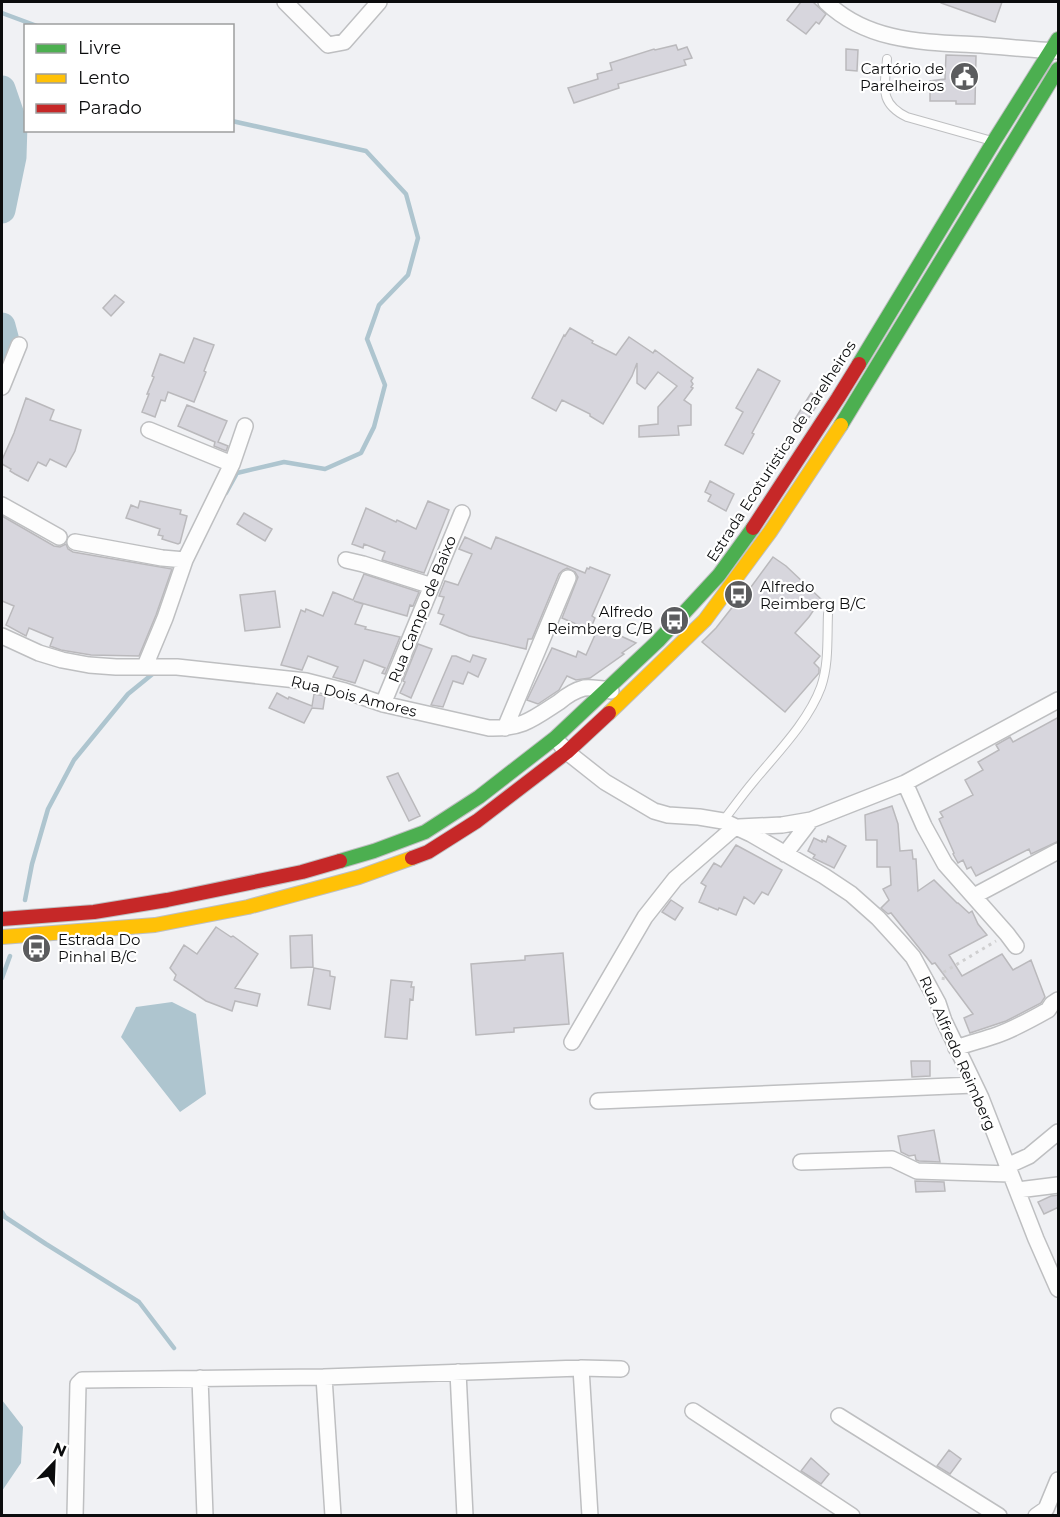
<svg xmlns="http://www.w3.org/2000/svg" width="1060" height="1517" viewBox="0 0 1060 1517" font-family="Montserrat,sans-serif">
<style>
.water{fill:#aec5cf}
.lines{fill:none;stroke-linecap:round;stroke-linejoin:round}
.stream{stroke:#aec5cf;stroke-width:4.5}
.river{stroke:#aec5cf;stroke-width:27}
.building{fill:#d7d6dd;stroke:#bab9bc;stroke-width:1.5}
.lane-casing{stroke:#bebfc1;stroke-width:10}
.street-casing{stroke:#bebfc1;stroke-width:18}
.fast-casing{stroke:#bebfc1;stroke-width:16}
.slow-casing{stroke:#bebfc1;stroke-width:16}
.jam-casing{stroke:#bebfc1;stroke-width:16}
.path{stroke:#cfcfd0;stroke-width:3;stroke-dasharray:3 4.5;stroke-linecap:butt}
.lane{stroke:#fdfdfd;stroke-width:8}
.street{stroke:#fdfdfd;stroke-width:15}
.fast{stroke:#4caf50;stroke-width:14}
.slow{stroke:#ffc107;stroke-width:14}
.jam{stroke:#c62828;stroke-width:14}
.labels{text-anchor:middle;dominant-baseline:central;stroke-width:4.5;stroke-linejoin:round;paint-order:stroke}
.poi-label{font-size:15px;fill:#0b0c0d;stroke:#fff;text-anchor:end}
.street-label{font-size:15px;fill:#0b0c0d;stroke:#fff}
</style>
<rect width="100%" height="100%" fill="#f0f1f4"/>
<!-- water -->
<path class="water" d="M172,1002L196,1014L206,1094L180,1112L121,1037L136,1007Z
M2,1400L23,1427L21,1463L2,1491Z"/>
<g class="lines">
<!-- stream -->
<path class="stream" d="M2,13L37,26
M226,493L237,473L284,462L325,469L361,453L374,427L385,385L367,339L379,305L408,275L418,238L406,194L366,151L232,121
M25,900L32,864L48,809L74,760L128,694L155,672
M2,978L10,956
M2,1212L5,1217L46,1244L139,1302L174,1348"/>
<!-- river -->
<path class="river" d="M2,89L14,124L13,157L2,210
M2,326L6,341L2,363"/>
</g>
<!-- building -->
<path class="building" d="M801,2H813L826,14L819,24L816,22L806,34L787,20Z
M941,2H1002L995,22L941,3Z
M676,45L678,50L687,47L692,58L684,60L686,65L618,84L619,88L574,103L568,88L598,79L597,74L612,70L610,63L654,49L655,50Z
M846,49L858,50L857,71L846,70Z
M946,55L976,56L975,104H956V101H930V81L945,79Z
M115,295L124,302L111,316L103,308Z
M570,328L593,341L592,343L616,355L629,337L653,353L655,350L693,378L691,381L693,384L691,387L693,388L684,400L691,405V425L678,426L679,435L639,437V426L658,424V407L677,386L658,372L645,389L637,383V363L632,376L603,424L590,416V414L562,400L556,411L532,398L564,335L565,336Z
M194,338L214,345L204,371L206,372L194,402L168,392L165,401L161,400L155,417L142,412L149,394H147L154,377L152,376L160,354L184,363Z
M758,369L780,381L752,433L754,434L743,454L725,445L743,412L736,408Z
M811,393L821,399L804,425L797,422L795,419Z
M26,398L54,410L50,420L81,430L75,451L66,467L50,459L46,466L38,462L28,481L15,474L10,471L11,469L2,464V460L14,433Z
M187,405L227,421L218,442L228,446L226,451L214,446L215,442L178,426Z
M710,481L734,494L726,511L708,501L711,495L705,492Z
M140,501L181,510L180,514L187,516L180,543L178,544L162,539L163,536L158,535L160,529L126,518L131,505L138,508Z
M428,501L449,510L424,573L382,560L385,552L364,544L363,548L352,544L366,508L396,522L397,520L416,529Z
M244,513L272,529L265,541L237,524Z
M2,516L54,546L60,547L66,544L68,549L73,552L172,569L156,615L139,656L91,655L61,650L50,646L53,638L29,628L26,636L6,625L14,606L2,601Z
M465,537L491,549L496,537L585,573L587,568L589,569L590,567L610,575L592,616L595,618L590,630L562,618L578,577L575,572L567,568L563,570L559,574L532,639H528L526,649L469,636L440,624L444,615L438,613L444,597L439,596L445,581L458,585L472,554L459,549Z
M773,557L786,566L821,599L809,617L795,633L820,656L814,663L819,668V673L785,712L702,642L716,628L738,600L740,602Z
M364,574L419,592L413,606L410,605L407,616L354,601L363,604L355,624L366,627L365,629L400,637L385,674L382,673L385,668L364,660L355,683L333,677L338,667L308,656L302,670L281,665L301,610L305,612L306,609L323,616L333,592L353,600Z
M275,591L280,627L245,631L240,595Z
M599,626L636,643L622,653L624,654L590,678L576,680L567,676L559,690L538,704L527,700L552,648L576,657L578,651L586,655Z
M418,644L432,649L411,698L400,693L405,682L403,681Z
M473,655L486,659L478,677L468,672L463,684L453,681L443,707L431,705L452,656H456L470,662Z
M277,693L288,699L289,697L312,706L314,694L325,696L323,709L312,708L304,723L269,708Z
M1059,717V841L1031,854L1029,849L976,876L971,867L967,869L963,860L958,863L953,854L954,853L939,819L943,817L940,812L973,795L965,780L983,770L978,762L999,750L996,745L1010,737L1013,742Z
M398,773L420,816L409,821L387,777Z
M892,806L898,824L900,851L912,850L913,859H916L918,891L934,880L957,903H958L969,913L972,911L978,924L987,935L949,955L962,976L1002,954L1013,970L1031,960L1045,997L1041,1003L1006,1021L970,1033L964,1018L973,1014L935,963L932,964L891,913L888,914L881,908L889,900L883,889L891,885L890,867H877V840H866L865,815Z
M828,836L846,846L834,868L813,858L815,855L808,851L814,838L822,842V840L826,842Z
M736,845L782,870L768,895L762,892L754,904L744,897L736,915L719,908L718,910L699,902L706,886L701,883L714,863L721,867Z
M671,900L683,908L675,920L662,912Z
M216,927L231,937L233,936L258,954L235,988L260,994L257,1006L235,1001L232,1011L206,1001L174,980L176,975L170,968L184,945L197,954Z
M312,935L313,967L291,968L290,936Z
M563,953L569,1024L514,1028V1032L476,1035L471,964L525,960V956Z
M314,968L330,971V976L335,977L330,1009L308,1005Z
M391,980L412,982L411,987H414L413,1000L410,999L407,1039L385,1037Z
M911,1061H930V1076L912,1077Z
M934,1130L940,1162L919,1161L916,1160L915,1155L909,1156L901,1152L898,1136Z
M915,1181L944,1182L945,1191L916,1192Z
M1059,1195V1207L1044,1214L1038,1202L1051,1196Z
M949,1450L961,1459L950,1474L937,1466Z
M811,1458L829,1474L821,1484L801,1471Z"/>
<g class="lines">
<defs>
<path id="lane" d="M887,59C885,86 878,103 907,117L992,141
M723,821C733,808 743,794 754,781C777,753 808,722 821,687C829,664 827,638 828,614"/>
<path id="street" d="M285,2L328,45L344,42L379,2
M826,2C869,43 925,42 981,45C1007,47 1033,50 1058,51
M2,387L19,345
M149,430L232,464
M2,505L59,537
M75,542L162,558L185,560
M346,560L363,564L432,586
M2,636L39,653L62,660L89,665L116,667H177L306,681L345,691L383,704L489,728C522,729 533,719 559,702C565,697 576,690 584,688C591,687 600,689 608,689L611,691
M145,666L165,618L185,560L232,464L245,426
M383,704L462,513
M505,728L568,578
M561,745L567,752L605,782L654,811L668,815L699,817L723,821L751,834L824,876L851,894L878,918L899,941L913,957L938,1003L944,1021L981,1098L1036,1239L1058,1289
M905,783L924,826L945,864L1007,934L1016,946
M739,827L782,825L811,820L905,783L1058,700
M785,854L811,820
M974,896L1058,851
M572,1042L645,917L675,879L735,827
M956,1048C969,1043 983,1040 997,1035C1014,1029 1032,1019 1048,1010L1052,1004L1058,1000
M598,1101L974,1085
M801,1162L892,1159L917,1171L1010,1174
M1007,1166L1029,1156L1058,1132
M1018,1190L1058,1185
M581,1368L590,1516
M458,1372L465,1516
M324,1377L333,1516
M200,1378L205,1516
M693,1411L852,1516
M839,1416L999,1516
M75,1516L78,1384L82,1380L324,1377L581,1368L621,1369
M1036,1516L1046,1509L1058,1480"/>
<path id="fast" d="M859,364L994,141L1058,39
M841,425L1058,69
M340,861L374,851L425,832L479,797L555,738L658,641L719,575L753,528"/>
<path id="slow" d="M609,713L705,620L770,532L841,425
M2,937L155,925L248,907L359,877L412,858"/>
<path id="jam" d="M753,528L838,398L859,364
M412,858L428,852L477,821L567,752L609,713
M2,919L94,912L167,900L302,872L340,861"/>
</defs>
<!-- lane casing -->
<use href="#lane" class="lane-casing"/>
<!-- street casing -->
<use href="#street" class="street-casing"/>
<!-- fast casing -->
<use href="#fast" class="fast-casing"/>
<!-- slow casing -->
<use href="#slow" class="slow-casing"/>
<!-- jam casing -->
<use href="#jam" class="jam-casing"/>
<!-- path -->
<path class="path" d="M943,980L944,972L996,941"/>
<!-- lane -->
<use href="#lane" class="lane"/>
<!-- street -->
<use href="#street" class="street"/>
<!-- fast -->
<use href="#fast" class="fast"/>
<!-- slow -->
<use href="#slow" class="slow"/>
<!-- jam -->
<use href="#jam" class="jam"/>
</g>
<!-- icons -->
<defs>
<symbol id="civic-disc" viewBox="-11 -11 22 22"><circle r="9.5" fill="#5b5c5e" stroke="#fff"/><path d="M-.6-6.5H3V-4.5H.6V-3L4-1V1h2V6H-6V1h2V-1L-.6-3ZM-1.2 2.5V6h2.4V2.5Z" fill="#fff"/></symbol>
<symbol id="bus-disc" viewBox="-11 -11 22 22"><circle r="9.5" fill="#5b5c5e" stroke="#fff"/><path d="M-5-6H5V4H4V6H2V4H-2V6H-4V4H-5ZM-3.5-4V0h7V-4ZM-3.5 1.2v1.5H-2V1.2ZM2 1.2v1.5H3.5V1.2Z" fill="#fff"/></symbol>
</defs>
<g fill-rule="evenodd">
<use href="#civic-disc" x="948" y="60" width="33" height="33"/>
<use href="#bus-disc" x="722" y="578" width="33" height="33"/>
<use href="#bus-disc" x="658" y="604" width="33" height="33"/>
<use href="#bus-disc" x="20" y="932" width="33" height="33"/>
</g>
<g class="labels">
<!-- poi labels -->
<g class="poi-label">
<text x="944" y="68">Cartório de<tspan x="944" dy="17">Parelheiros</tspan></text>
<text x="760" y="586" text-anchor="start">Alfredo<tspan x="760" dy="17">Reimberg B/C</tspan></text>
<text x="653" y="611">Alfredo<tspan x="653" dy="17">Reimberg C/B</tspan></text>
<text x="58" y="939" text-anchor="start">Estrada Do<tspan x="58" dy="17">Pinhal B/C</tspan></text>
</g>
<!-- street labels -->
<g class="street-label">
<text transform="translate(781 451) rotate(-57)">Estrada Ecoturistica de Parelheiros</text>
<text transform="translate(422 609) rotate(-68)">Rua Campo de Baixo</text>
<text transform="translate(354 696) rotate(14)">Rua Dois Amores</text>
<text transform="translate(958 1053) rotate(66)">Rua Alfredo Reimberg</text>
</g>
</g>
<!-- border -->
<rect width="1060" height="1517" fill="none" stroke="#0b0c0d" stroke-width="6"/>
<!-- legend -->
<rect x="24" y="24" width="210" height="108" fill="#ffffff" stroke="#9d9e9e" stroke-width="1.5"/>
<rect x="36" y="44" width="30" height="9" fill="#4caf50" stroke="#9d9e9e" stroke-width="1.5"/>
<text x="78" y="54" font-size="18" fill="#0b0c0d">Livre</text>
<rect x="36" y="74" width="30" height="9" fill="#ffc107" stroke="#9d9e9e" stroke-width="1.5"/>
<text x="78" y="84" font-size="18" fill="#0b0c0d">Lento</text>
<rect x="36" y="104" width="30" height="9" fill="#c62828" stroke="#9d9e9e" stroke-width="1.5"/>
<text x="78" y="114" font-size="18" fill="#0b0c0d">Parado</text>
<!-- north arrow -->
<g transform="translate(54 1463) rotate(23)" stroke="#ffffff" stroke-width="4.5" paint-order="stroke">
<path d="M0-4.5L10 22L0 15L-10 22Z" fill="#0b0c0d"/>
<text y="-9" font-size="16" font-weight="bold" text-anchor="middle" fill="#0b0c0d">N</text>
</g>
</svg>
